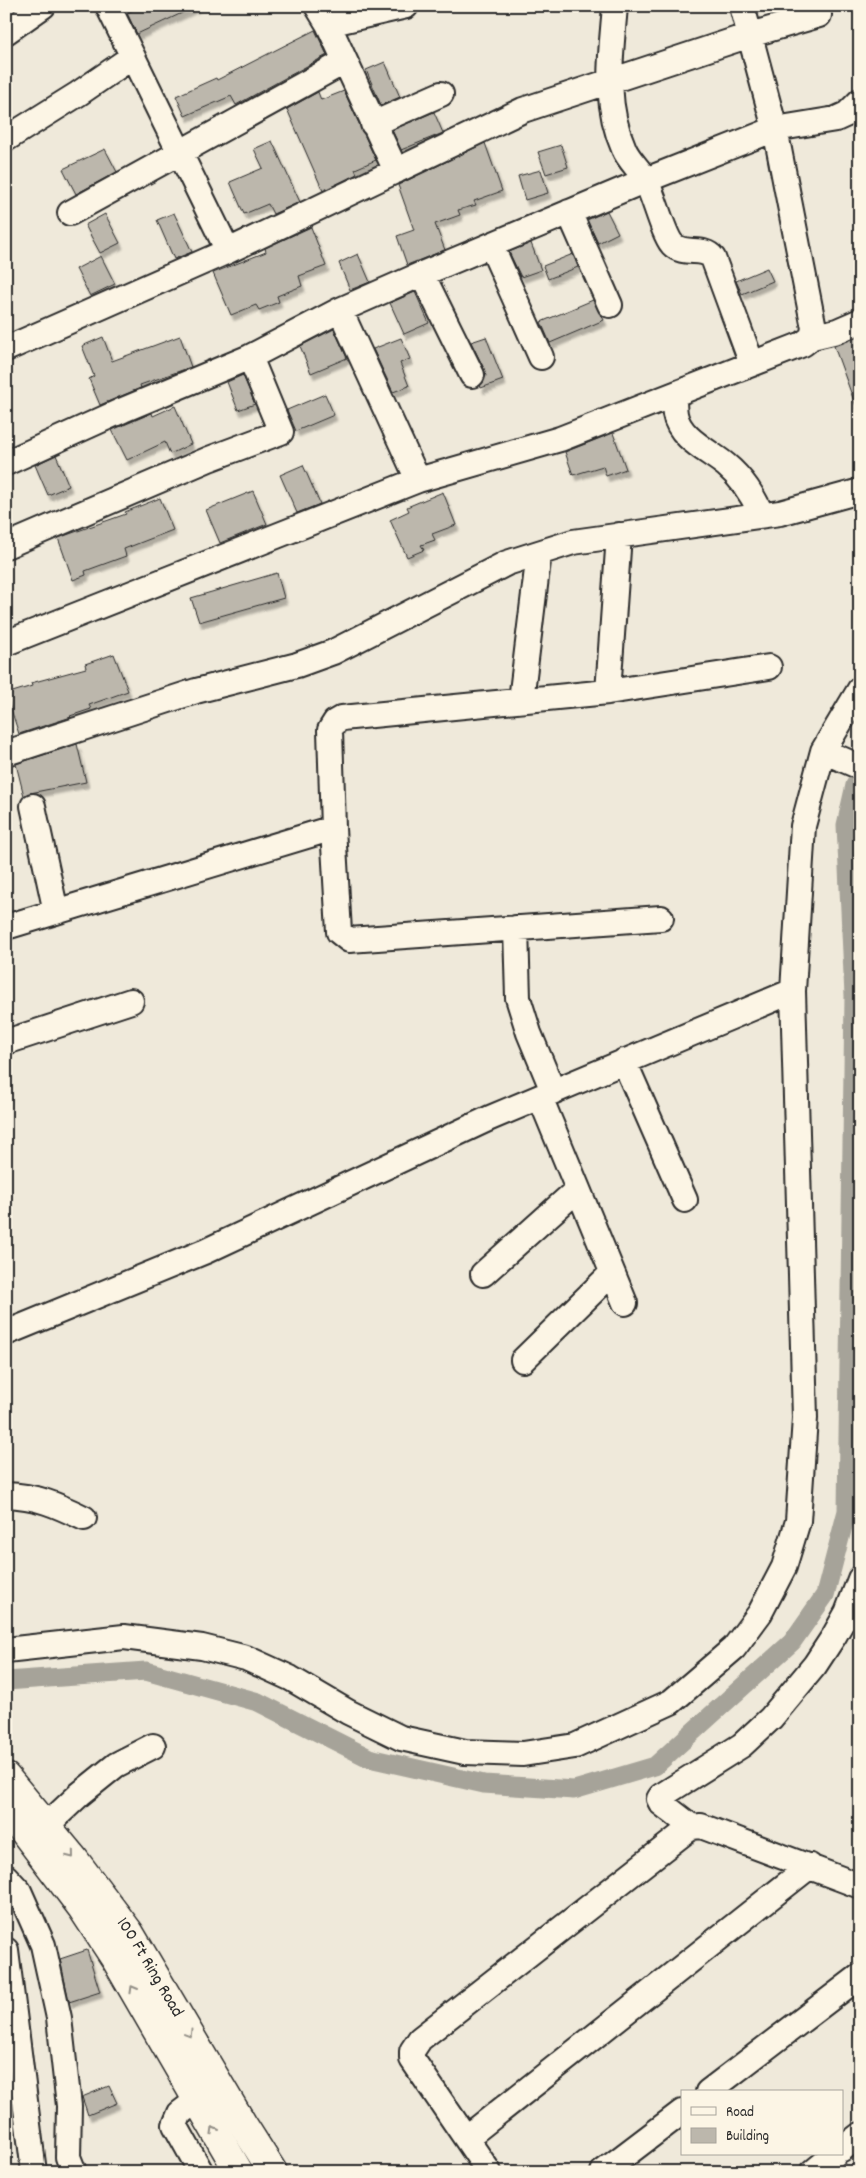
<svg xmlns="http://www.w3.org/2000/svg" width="866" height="2178" viewBox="0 0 866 2178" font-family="Dekko,sans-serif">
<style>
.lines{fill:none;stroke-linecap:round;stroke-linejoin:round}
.canal{stroke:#a6a399;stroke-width:19}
.building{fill:#bcb7ac;stroke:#2b2b2b;filter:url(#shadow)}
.minor-casing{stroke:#2b2b2b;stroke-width:28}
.major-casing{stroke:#2b2b2b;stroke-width:31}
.minor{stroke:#fcf5e5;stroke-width:24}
.major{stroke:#fcf5e5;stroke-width:28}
.oneway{stroke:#949088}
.labels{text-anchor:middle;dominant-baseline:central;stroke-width:4;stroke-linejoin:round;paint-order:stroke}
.street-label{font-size:18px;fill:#2b2b2b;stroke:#fcf5e5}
</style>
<defs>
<filter id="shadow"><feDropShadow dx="3" dy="5.5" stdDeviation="1" flood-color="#0004"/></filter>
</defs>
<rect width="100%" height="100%" fill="#efe9da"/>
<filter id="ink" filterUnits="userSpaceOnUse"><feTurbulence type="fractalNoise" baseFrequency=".02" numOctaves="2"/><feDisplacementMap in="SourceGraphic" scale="10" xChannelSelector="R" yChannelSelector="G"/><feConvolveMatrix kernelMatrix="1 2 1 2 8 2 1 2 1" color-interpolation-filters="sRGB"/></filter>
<g filter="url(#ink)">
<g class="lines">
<!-- canal -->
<path class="canal" d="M6,1681L146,1671L258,1702L369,1758L484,1784L574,1790L655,1766L792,1642L825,1595L847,1511L854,996L846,825L855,785L860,778"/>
</g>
<!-- building -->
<path class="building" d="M142,6H197L137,34L127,13Z
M315,30L327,55L236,105L231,96L185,116L176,96L216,78L217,80Z
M385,62L400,97L381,105L366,70Z
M344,91L376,160L355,169L357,174L323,191L287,109L318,92L321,100Z
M434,112L443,133L401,150L392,130Z
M272,141L300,202L273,214L268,204L244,214L230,182L263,168L254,149Z
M485,143L502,191L474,201L476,205L458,210L460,215L435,224L445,250L407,265L397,236L414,230L398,185Z
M561,145L568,167L546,174L538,152Z
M105,149L117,172L76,194L63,169Z
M541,170L548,193L525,200L518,176Z
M607,211L618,233L598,243L587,220Z
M174,213L192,252L174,259L157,220Z
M105,214L120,243L100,253L85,225Z
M311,227L326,266L299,276L302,286L277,296L279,302L259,310L256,305L231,315L213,273L266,252L265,248Z
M531,243L541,270L521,277L509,252Z
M358,254L370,282L350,290L339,263Z
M573,254L578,267L548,279L543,266Z
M101,256L115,284L90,296L76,269Z
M767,268L773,281L742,294L736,281Z
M415,292L429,323L404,334L390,303Z
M593,300L604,320L550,343L541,322Z
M334,329L347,358L311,373L300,346Z
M180,336L191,367L140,385L141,388L100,405L89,379L94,376L82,346L103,337L112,361Z
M860,336V411L858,412L834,346Z
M486,337L503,380L481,388L480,385L486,376L484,369L471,342Z
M401,338L410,359L400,363L409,386L393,392L373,349Z
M243,375L255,404L238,410L227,382Z
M325,394L334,415L296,431L287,410Z
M175,406L191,444L170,454L165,442L127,460L112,430L152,413L153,416Z
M613,433L626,469L606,476L603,466L573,475L565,452Z
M56,455L69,486L48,495L35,465Z
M303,465L320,504L297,513L280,475Z
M253,491L267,524L220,543L206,510Z
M443,492L456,525L432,534L435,540L421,545L424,550L407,557L390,520L409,511L407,507Z
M160,498L173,530L124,549L126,556L85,571L86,575L73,580L58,538L126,514L125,512Z
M277,573L284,598L199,622L191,598Z
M114,654L128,691L89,705L91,709L70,716L71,717L19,734L6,694L32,686L31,683L86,668L85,664Z
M77,744L86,782L30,793L24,796L16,764Z
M87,1950L100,1992L69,2002L60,1959Z
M109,2086L117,2103L88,2115L82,2097Z"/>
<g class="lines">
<defs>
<path id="minor" d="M108,6L228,251
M317,6L328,24L396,171
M615,6C611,56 603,102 624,149C629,161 640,169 646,181C654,196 663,233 672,244C684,257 703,245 713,258L752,364
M328,24L406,6
M6,32L43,6
M373,124L441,94
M6,139L78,94L132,57
M569,212L610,305
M70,213L344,62
M491,245L541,357
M422,274L472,375
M340,310L418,480
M812,337L837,331L860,321
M6,349L228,251L523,110L750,35L819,15
M674,395C674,401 674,408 675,414C679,438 709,451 726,465C743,479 753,496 762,515
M6,463L123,410L250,357L340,310L422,274L646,180L775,129L836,119L847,114L860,101
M6,546L209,459L281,432L250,357
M6,643L418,480L560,439L803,344L812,337L814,328L775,129L742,6
M608,692L619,535
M521,700L539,553
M823,751L860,767
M6,753L196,691L297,665L333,652L507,563L573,542L780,513L860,491
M33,806L56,912
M661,918L349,940L339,932L333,828L330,730L335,722L342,718L608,692L769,667
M6,927L333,828
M516,928L518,998L529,1033L553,1091
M6,1042L131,1001
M624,1061L685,1200
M540,1097L625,1303
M483,1274L578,1189
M6,1333L206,1251L490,1118L793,991
M523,1360L612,1273
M6,1495C37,1496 57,1505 84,1518
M6,1650L124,1637L202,1647L246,1658L290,1678L348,1712L401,1738L465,1752L523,1754L575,1746L671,1702L734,1648L760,1613L784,1567L798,1521L805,1418L793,991L803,826L823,751L860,689
M46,1826L80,1794L116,1765L153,1746
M692,1827L661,1803L659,1799L661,1796L742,1745L771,1718L815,1665L834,1636L847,1613L860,1579
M6,1877L19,1891L43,1945L59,2018L69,2106L68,2157L74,2172
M6,1950L34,2172
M708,2092L860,1976
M197,2100L180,2113L175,2125L201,2172
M466,2138L810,1866
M842,2149L860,2135
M489,2172L412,2059V2051L420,2039L685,1832L692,1827L701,1826L860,1886
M603,2172L682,2112
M813,2172L835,2154"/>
<g id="major">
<path id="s1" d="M6,1777L74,1859L129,1932L242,2123L273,2172"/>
<path d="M6,1808L82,1908L116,1960L239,2172"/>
</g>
</defs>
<!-- minor casing -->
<use href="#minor" class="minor-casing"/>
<!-- major casing -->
<use href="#major" class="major-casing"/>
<!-- minor -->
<use href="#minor" class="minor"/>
<!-- major -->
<use href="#major" class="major"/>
</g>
<!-- one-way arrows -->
<defs><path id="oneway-chevron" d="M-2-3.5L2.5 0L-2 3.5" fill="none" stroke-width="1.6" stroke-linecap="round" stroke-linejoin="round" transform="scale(1.25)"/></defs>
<g class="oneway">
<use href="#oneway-chevron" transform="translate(71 1855) rotate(51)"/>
<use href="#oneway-chevron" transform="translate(133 1989) rotate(-120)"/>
<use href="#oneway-chevron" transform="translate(189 2034) rotate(59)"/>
<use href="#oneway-chevron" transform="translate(214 2130) rotate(-120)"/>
</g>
</g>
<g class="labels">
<!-- street labels -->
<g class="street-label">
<text stroke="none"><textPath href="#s1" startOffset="239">100 Ft Ring Road</textPath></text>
</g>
</g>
<!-- margin -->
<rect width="866" height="2178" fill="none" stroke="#fcf5e5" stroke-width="25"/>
<rect x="12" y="12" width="841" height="2153" fill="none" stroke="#2b2b2b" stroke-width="2" filter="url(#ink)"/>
<!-- legend -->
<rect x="681" y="2090" width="162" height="65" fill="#fcf5e5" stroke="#a8a49b"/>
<rect x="691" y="2107" width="25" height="8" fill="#fcf5e5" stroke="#a8a49b"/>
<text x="726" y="2116" font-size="15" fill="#2b2b2b">Road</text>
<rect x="691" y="2128" width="25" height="15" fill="#bcb7ac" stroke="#a8a49b"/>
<text x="726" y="2140" font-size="15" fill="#2b2b2b">Building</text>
</svg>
